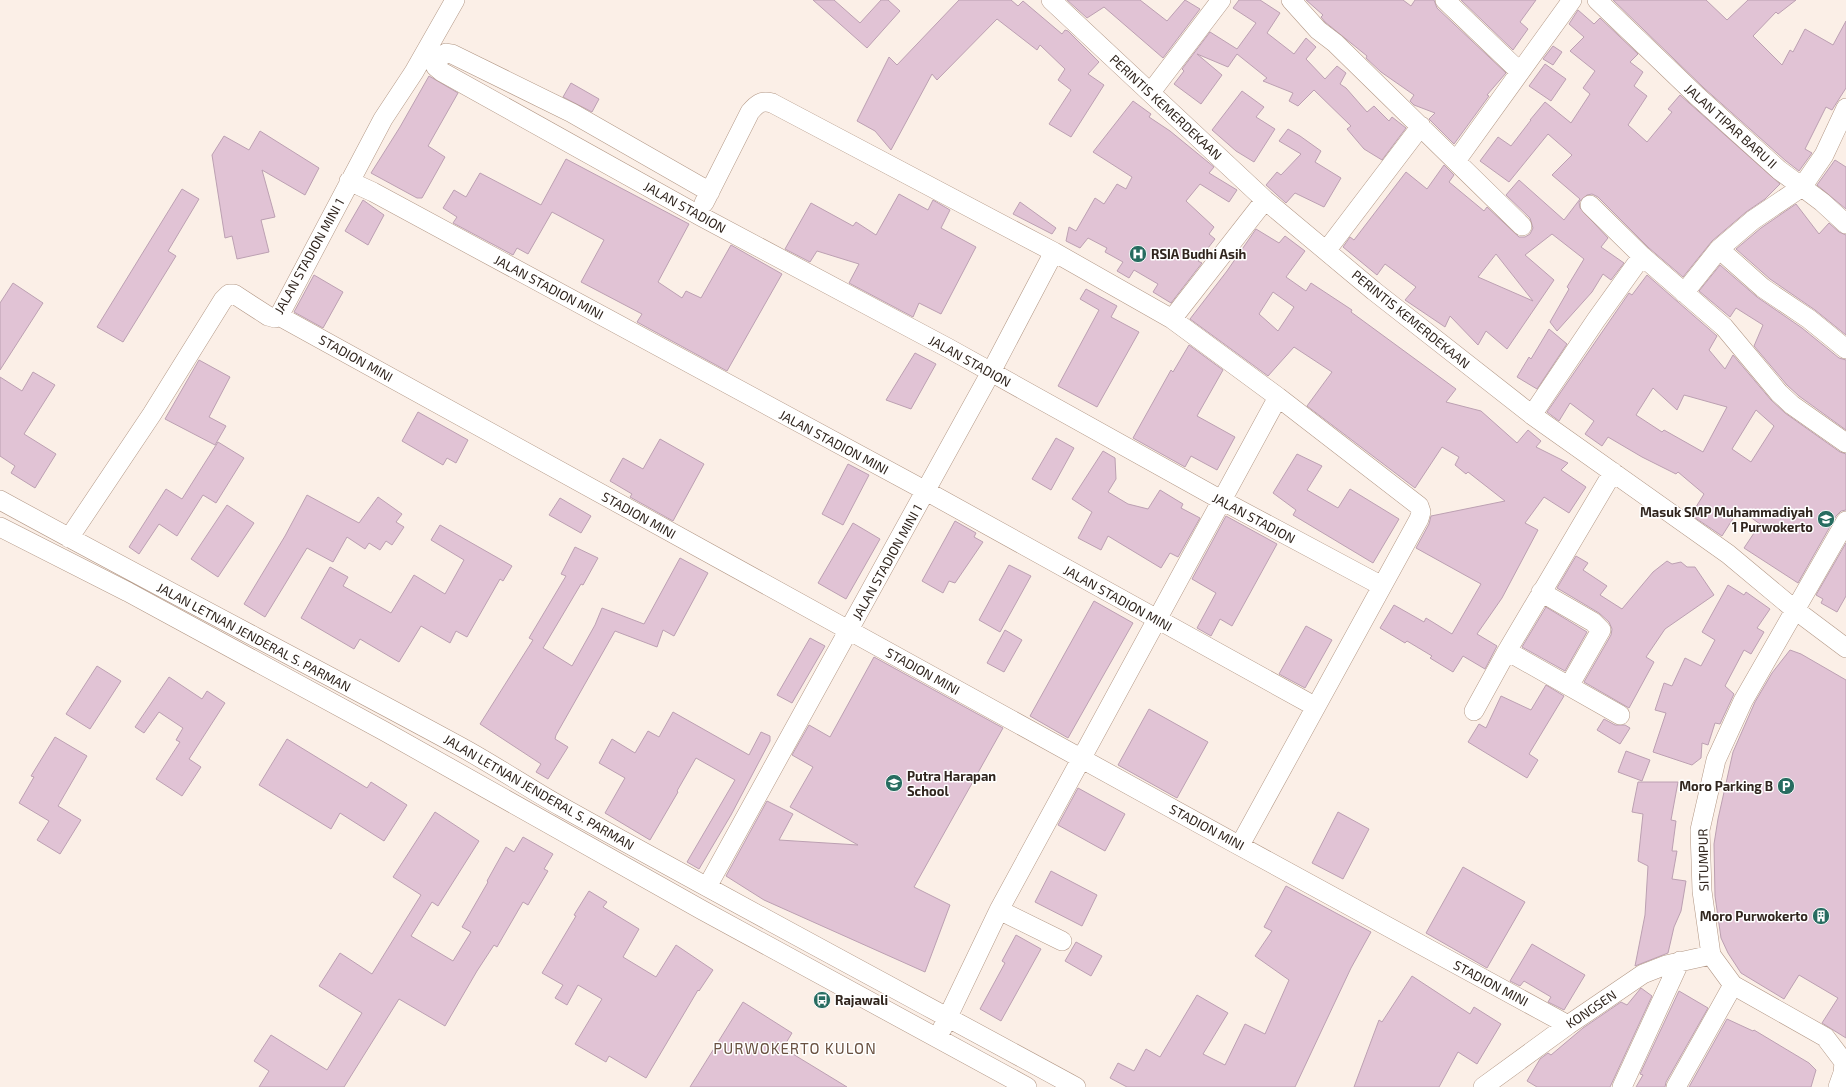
<svg xmlns="http://www.w3.org/2000/svg" width="1846" height="1087" viewBox="0 0 1846 1087" font-family="'Exo 2',sans-serif">
<style>
.building{fill:#e1c3d5;stroke:#bca0b2;fill-rule:evenodd}
.lines{fill:none;stroke-linecap:round;stroke-linejoin:round}
.minor-casing{stroke:#b39886;stroke-width:20}
.minor{stroke:#fff;stroke-width:19}
.labels{text-anchor:middle;dominant-baseline:central;stroke-width:3;stroke-linejoin:round;paint-order:stroke}
.street-label{font-size:13px;fill:#30251e;stroke:#fff}
.poi-label{font-size:13px;font-weight:bold;fill:#30251e;stroke:#fff;text-anchor:start}
.quarter-label{font-size:15px;letter-spacing:1px;fill:#695141;stroke:#fff}
</style>
<rect width="100%" height="100%" fill="#fbefe7"/>
<!-- building -->
<path class="building" d="M813,0H834L860,23L881,0H888L900,11L867,48Z
M959,0H1011L1018,6L1023,1L1062,34L1065,30L1068,31L1099,62L1088,74L1104,85L1071,137L1049,124L1071,90L1058,80L1065,69L1040,45L1037,50L997,19L937,80L932,74L891,150L875,131L857,121L889,57L897,65Z
M1067,0H1140L1167,21L1185,0L1200,9L1163,58L1104,7L1087,18Z
M1239,0H1260L1280,13L1267,33L1294,54L1306,38L1316,47L1306,59L1325,79L1337,66L1346,73L1340,84L1346,88L1367,112L1374,106L1389,121L1392,117L1406,128L1382,160L1364,149L1347,129L1351,126L1314,90L1298,106L1289,101L1293,93L1263,81L1267,78L1237,54L1228,67L1197,54L1222,75L1201,104L1174,84L1184,71L1182,69L1210,32L1237,49L1256,23L1233,8Z
M1306,0H1403L1411,6L1415,0H1434L1437,8L1506,73L1487,95L1489,96L1454,144L1429,119L1435,113L1414,105L1410,101L1414,95L1381,72L1366,58L1367,56L1325,22L1321,17L1323,15Z
M1461,0H1536L1520,22L1528,29L1513,50Z
M1613,0H1706L1727,20L1748,0H1796L1778,14L1776,12L1753,36L1782,65L1790,50L1793,52L1805,29L1833,45L1846,21V88L1832,110L1826,107L1805,149L1812,153L1799,171L1786,161L1704,88Z
M1578,10L1594,24L1600,18L1638,54L1630,62L1643,72L1634,86L1647,96L1628,125L1647,142L1672,112L1668,109L1680,95L1780,184L1765,199L1746,212L1712,241L1683,277L1649,248L1598,197L1592,194L1587,195L1579,202L1580,208L1608,238L1601,247L1624,263L1611,280L1603,274L1592,292L1557,331L1550,322L1569,289L1567,287L1584,259L1552,234L1525,255L1554,280L1507,349L1486,331L1478,345L1450,316L1445,327L1405,300L1416,287L1385,264L1377,275L1343,247L1350,237L1354,240L1406,172L1427,189L1444,165L1454,175L1449,182L1484,211L1487,207L1519,237H1525L1530,234L1533,228L1530,218L1506,195L1519,180L1564,220L1580,199L1552,175L1572,155L1548,134L1509,182L1480,161L1498,137L1511,146L1531,120H1530L1545,102L1571,123L1590,94L1583,88L1595,71L1570,51L1584,37L1569,24ZM1496,254L1533,301L1478,277Z
M1553,46L1562,52L1553,65L1543,59Z
M1545,64L1566,79L1551,101L1529,86Z
M429,76L458,93L428,146L445,157L422,198H417L371,173L400,127Z
M571,83L599,99L592,112L563,97Z
M1242,91L1264,107L1256,117L1275,129L1254,162L1236,151L1212,130Z
M1133,101L1151,114L1149,117L1170,131L1214,167L1209,173L1237,190L1229,202L1200,184L1186,201L1214,227L1209,234L1215,239L1198,261L1202,263L1171,303L1153,292L1158,284L1134,270L1129,278L1117,271L1123,262L1105,252L1107,248L1088,238L1080,248L1066,241L1069,227L1076,231L1095,198L1104,204L1117,184L1126,189L1132,177L1093,152Z
M1288,129L1300,136L1321,151L1315,162L1341,178L1324,207L1295,193L1286,203L1266,185L1277,172L1281,175L1301,154L1279,141Z
M260,131L319,168L305,195L262,170L275,217L261,220L269,252L237,259L232,236L225,238L212,155L224,136L249,150Z
M566,159L689,224L658,282L682,298L686,291L701,298L731,245L782,274L727,371L637,322L642,314L581,282L604,240L552,212L528,254L517,248L513,255L453,223L457,217L443,208L454,190L466,197L480,173L541,205Z
M1835,160L1846,167V209L1817,185Z
M182,189L199,199L168,251L176,256L123,342L97,327Z
M899,194L928,210L933,200L950,210L941,228L976,247L941,314L919,303L913,317L849,283L859,264L817,251L810,262L785,249L811,203L853,226L856,222L876,235Z
M363,200L384,215L368,245L345,231Z
M1020,202L1056,228L1052,234L1013,214Z
M1796,204L1819,234L1829,223L1839,232L1846,235V335L1815,310L1770,279L1736,249L1761,228Z
M1256,229L1279,243L1285,236L1305,251L1286,277L1306,291L1311,283L1352,310L1351,312L1456,389L1446,402L1481,411L1517,443L1528,430L1541,441L1536,447L1568,463L1561,470L1586,487L1569,513L1544,497L1525,523L1538,530L1502,598L1477,634L1497,646L1485,669L1463,656L1453,672L1430,658L1432,656L1407,641L1405,643L1380,628L1394,605L1424,622L1426,618L1452,634L1481,584L1416,548L1429,524L1431,516L1505,501L1468,472L1466,474L1455,465L1459,457L1442,447L1415,488L1307,406L1332,372L1294,347L1268,376L1190,319L1227,271ZM1273,292L1294,307L1278,331L1259,314Z
M1720,265L1757,297L1802,328L1839,358L1846,360V430L1799,396L1787,385L1754,346L1763,325L1736,308L1730,317L1699,291Z
M314,275L343,292L323,328L294,312Z
M1647,275L1717,336L1709,350L1725,369L1733,355L1771,400L1785,413L1840,452L1846,454V510L1841,511L1836,516L1798,583L1744,548L1760,524L1739,509L1722,536L1691,515L1704,494L1678,472L1676,474L1642,457L1608,437L1602,446L1585,434L1594,421L1570,403L1559,421L1547,412L1629,293L1632,295ZM1653,388L1677,410L1684,395L1727,407L1703,452L1664,430L1662,432L1636,415ZM1756,410L1774,426L1751,462L1732,449Z
M13,283L43,303L0,370V303Z
M1086,289L1117,306L1111,317L1139,332L1097,407L1058,386L1099,310L1080,299Z
M1549,329L1567,344L1537,389L1517,377L1529,357L1531,359Z
M1189,345L1223,370L1197,416L1235,437L1217,470L1191,456L1185,467L1133,438L1171,370L1173,372Z
M915,353L936,364L911,409L886,400Z
M199,360L230,377L209,417L226,426L215,445L165,419Z
M33,372L55,385L24,434L56,454L35,488L11,473L15,466L0,456V377L22,391Z
M418,412L468,440L456,463L447,458L443,465L402,441Z
M1056,438L1074,448L1051,490L1032,479Z
M660,439L704,464L673,521L630,497L632,494L610,481L623,458L643,469Z
M218,442L244,458L216,503L203,495L177,536L159,524L139,554L129,547L166,489L182,499Z
M1103,451L1115,458L1116,479L1108,492L1128,504L1148,509L1160,490L1183,504L1181,508L1200,518L1178,557L1170,553L1161,568L1108,536L1101,550L1078,538L1092,512L1072,499Z
M1297,454L1322,466L1307,490L1338,508L1350,489L1399,519L1373,563L1293,515L1296,510L1273,493Z
M848,464L869,475L843,525L822,514Z
M307,495L359,523L378,497L402,514L396,522L404,527L392,545L386,541L380,550L369,543L365,549L347,537L333,562L307,548L265,617L244,604L285,536Z
M560,498L591,516L581,533L549,515Z
M227,505L254,523L218,577L191,559Z
M1226,516L1277,544L1232,626L1220,619L1211,636L1197,628L1216,593L1192,579Z
M955,521L976,533L974,537L983,542L955,583L949,581L943,593L922,581Z
M853,523L880,539L846,599L818,583Z
M440,525L512,566L503,581L500,579L467,637L456,631L450,643L421,626L399,662L360,639L354,649L301,618L330,567L348,577L343,586L391,613L414,575L445,594L464,560L431,540Z
M1846,543V596L1837,612L1821,603L1823,599L1816,595Z
M575,547L598,558L583,585L581,584L543,648L572,666L595,625L602,608L644,624L680,558L708,573L674,636L663,630L657,647L615,631L556,735L555,739L568,747L548,779L536,772L541,764L480,724L533,640L529,638L566,576L561,574Z
M1576,556L1588,563L1583,570L1607,586L1600,595L1622,609L1653,572L1667,561L1672,564L1681,562L1687,567H1695L1714,595L1665,629L1646,657L1654,662L1629,708L1584,682L1611,635L1612,629L1609,622L1599,613L1557,588Z
M1009,565L1031,576L1000,632L979,620Z
M1728,585L1744,595L1746,592L1770,609L1757,628L1764,632L1751,654L1744,650L1725,686L1734,694L1720,724L1715,723L1708,745L1702,743L1701,758L1692,765L1653,752L1666,713L1655,710L1664,683L1672,686L1685,658L1701,666L1715,640L1702,632Z
M1094,601L1133,623L1068,738L1030,716Z
M1546,607L1587,632L1565,671L1522,647Z
M1306,626L1332,640L1305,688L1279,674Z
M1005,630L1022,640L1004,672L987,663Z
M810,638L825,646L792,703L777,695Z
M1790,650L1801,654L1846,680V1038L1822,1023L1838,998L1799,975L1784,999L1741,973L1728,953L1721,938L1715,896L1714,844L1718,819L1733,752L1755,702L1772,673Z
M874,657L1003,728L914,887L950,905L925,972L764,900L726,876L767,801L793,814L779,840L858,845L790,807L813,767L792,755L809,725L830,737Z
M97,666L121,681L90,729L66,714Z
M169,677L202,699L207,691L225,703L189,759L201,767L182,796L156,779L180,742L176,740L183,728L159,712L144,733L135,727Z
M1546,685L1564,696L1529,754L1538,760L1527,778L1468,742L1479,724L1486,728L1501,696L1531,710Z
M1149,709L1208,742L1177,798L1118,765Z
M673,712L749,755L761,732L770,736V741L731,815L699,869L687,862L735,780L696,758L677,791L678,792L650,840L605,813L625,778L599,763L612,739L635,753L648,731L659,737Z
M1604,719L1615,725H1625L1630,728L1620,744L1597,730Z
M55,737L87,756L58,806L81,820L60,854L37,840L49,821L19,803L34,777L31,776Z
M287,739L367,788L371,782L407,805L384,841L340,813L331,829L259,785Z
M1626,751L1650,760L1642,781L1618,772Z
M1638,782H1678L1671,820L1676,821L1672,851H1677L1672,879L1686,881L1681,911L1674,927L1668,953L1635,966L1645,915L1648,866L1638,861L1643,814L1632,812Z
M1078,788L1125,814L1105,851L1058,825Z
M435,812L479,841L438,906L432,902L411,936L453,961L471,932L462,927L488,882L487,881L506,847L514,852L523,837L553,854L544,869L548,871L528,905L523,902L497,947L494,945L477,971L445,1026L399,999L344,1087H259L269,1071L254,1061L271,1035L327,1070L362,1013L319,986L340,953L372,974L421,895L393,877Z
M1338,812L1369,829L1343,879L1312,863Z
M1463,867L1525,902L1487,968L1426,933Z
M1051,871L1097,895L1082,926L1035,902Z
M1286,886L1371,932L1351,968L1295,1087H1127L1110,1078L1118,1063L1134,1071L1146,1049L1160,1057L1197,995L1228,1013L1203,1054L1225,1065L1245,1024L1265,1034L1289,980L1255,956L1272,931L1264,927Z
M589,891L607,902L603,907L639,929L623,957L656,977L676,945L713,970L699,991L698,990L646,1078L609,1056L606,1062L575,1044L602,999L578,985L567,1005L555,998L563,985L542,973L576,916L574,915Z
M1016,935L1041,949L1001,1021L980,1009L1005,963L1002,961Z
M1076,942L1102,956L1091,976L1065,961Z
M1532,944L1585,975L1564,1010L1548,1002L1551,997L1524,981L1520,986L1510,981Z
M1412,976L1470,1014L1474,1007L1501,1024L1477,1064L1458,1052L1439,1087H1354L1379,1020L1382,1022Z
M1641,988L1652,996L1610,1087H1537L1527,1081L1540,1059L1548,1053L1551,1055L1583,1028L1621,1002L1627,1005Z
M1679,991L1708,1008L1666,1082L1665,1087H1636L1643,1075L1640,1074Z
M743,1002L792,1033L783,1048L847,1087H690Z
M1727,1019L1753,1031L1754,1030L1809,1063L1816,1070L1811,1087H1689Z"/>
<g class="lines">
<defs>
<path id="minor" d="M1051,0L1265,200L1374,291L1532,415L1728,554L1794,609L1846,648
M1291,0L1318,30L1335,43L1522,226
M1445,0L1520,72
M1597,0L1697,96L1779,170L1802,187L1824,155L1846,108
M1151,92L1221,0
M1456,161L1572,0
M349,181L373,192L926,491L1316,707
M710,192L572,113L452,54L446,53L438,59L436,67L442,72L702,217L948,348L1223,501L1382,586
M704,203L750,112C757,104 761,100 772,103L1054,252L1172,319L1278,397L1419,506L1421,512L1419,519L1240,845
M1590,205L1642,256
M1719,249L1763,288L1809,319L1846,349
M1326,251L1421,126
M1684,293L1719,249L1753,220L1802,187L1822,202L1846,224
M279,316C708,553 1137,791 1568,1025
M1172,319L1265,200
M1532,415L1596,320L1642,256L1724,327L1779,393L1792,405L1846,443
M0,500C153,584 308,664 461,747C496,766 528,788 562,807C732,902 905,994 1076,1087
M0,527L128,592L384,731L702,910L1027,1087
M69,538L152,414L223,300L229,294H234L268,316L275,318L279,316L383,119L414,72L455,0
M1541,592L1593,622L1601,630L1569,686
M1507,651L1620,715
M1474,711L1507,651L1613,472
M707,887L991,372L1054,252
M999,910L1062,941
M942,1029L999,910L1278,397
M1483,1087L1568,1025L1643,974L1666,965L1711,955
M1622,1087L1680,961
M1676,1087L1733,985
M1838,1087L1843,1073L1844,1062L1825,1037L1733,985L1711,955L1702,891L1700,830L1716,760L1743,701L1846,521"/>
</defs>
<!-- minor casing -->
<use href="#minor" class="minor-casing"/>
<!-- minor -->
<use href="#minor" class="minor"/>
</g>
<!-- icons -->
<defs>
<symbol id="hospital-disc" viewBox="-11 -11 22 22"><circle r="9.5" fill="#276c60" stroke="#fff"/><path d="M-5-5h3v3.5h4V-5h3V5h-3V1.5h-4V5h-3Z" fill="#fff"/></symbol>
<symbol id="school-disc" viewBox="-11 -11 22 22"><circle r="9.5" fill="#276c60" stroke="#fff"/><path d="M0-5L7-2L0 1L-7-2ZM-4 1L0 2.5L4 1V4Q0 6-4 4Z" fill="#fff"/></symbol>
<symbol id="parking-disc" viewBox="-11 -11 22 22"><circle r="9.5" fill="#276c60" stroke="#fff"/><path d="M-3.5-5.5H1a3.5 3.5 0 0 1 0 7H-1V5.5H-3.5ZM-1-3.4V-.6H.8a1.4 1.4 0 0 0 0-2.8Z" fill="#fff"/></symbol>
<symbol id="building-disc" viewBox="-11 -11 22 22"><circle r="9.5" fill="#276c60" stroke="#fff"/><path d="M-4-6H4V6H1V3H-1V6H-4ZM-2.5-4.3h1.7v1.8h-1.7ZM.8-4.3h1.7v1.8H.8ZM-2.5-1h1.7V.8h-1.7ZM.8-1h1.7V.8H.8Z" fill="#fff"/></symbol>
<symbol id="bus-disc" viewBox="-11 -11 22 22"><circle r="9.5" fill="#276c60" stroke="#fff"/><path d="M-5-6H5V4H4V6H2V4H-2V6H-4V4H-5ZM-3.5-4V0h7V-4ZM-3.5 1.2v1.5H-2V1.2ZM2 1.2v1.5H3.5V1.2Z" fill="#fff"/></symbol>
</defs>
<g fill-rule="evenodd">
<use href="#hospital-disc" x="1128" y="244" width="20" height="20"/>
<use href="#school-disc" x="1816" y="509" width="20" height="20"/>
<use href="#school-disc" x="884" y="773" width="20" height="20"/>
<use href="#parking-disc" x="1776" y="776" width="20" height="20"/>
<use href="#building-disc" x="1811" y="906" width="20" height="20"/>
<use href="#bus-disc" x="812" y="990" width="20" height="20"/>
</g>
<g class="labels">
<!-- street labels -->
<g class="street-label">
<text transform="translate(1166 107) rotate(43)">PERINTIS KEMERDEKAAN</text>
<text transform="translate(1731 126) rotate(42)">JALAN TIPAR BARU II</text>
<text transform="translate(685 207) rotate(29)">JALAN STADION</text>
<text transform="translate(309 256) rotate(-61)">JALAN STADION MINI 1</text>
<text transform="translate(549 287) rotate(28)">JALAN STADION MINI</text>
<text transform="translate(1411 319) rotate(39)">PERINTIS KEMERDEKAAN</text>
<text transform="translate(356 358) rotate(29)">STADION MINI</text>
<text transform="translate(970 361) rotate(29)">JALAN STADION</text>
<text transform="translate(834 442) rotate(28)">JALAN STADION MINI</text>
<text transform="translate(639 515) rotate(29)">STADION MINI</text>
<text transform="translate(1254 518) rotate(28)">JALAN STADION</text>
<text transform="translate(887 562) rotate(-61)">JALAN STADION MINI 1</text>
<text transform="translate(1118 598) rotate(29)">JALAN STADION MINI</text>
<text transform="translate(254 637) rotate(28)">JALAN LETNAN JENDERAL S. PARMAN</text>
<text transform="translate(923 671) rotate(29)">STADION MINI</text>
<text transform="translate(539 792) rotate(30)">JALAN LETNAN JENDERAL S. PARMAN</text>
<text transform="translate(1207 827) rotate(28)">STADION MINI</text>
<text transform="translate(1703 860) rotate(-91)">SITUMPUR</text>
<text transform="translate(1491 983) rotate(28)">STADION MINI</text>
<text transform="translate(1591 1009) rotate(-34)">KONGSEN</text>
</g>
<!-- poi labels -->
<g class="poi-label">
<text x="1151" y="254">RSIA Budhi Asih</text>
<text x="1813" y="512" text-anchor="end">Masuk SMP Muhammadiyah<tspan x="1813" dy="15">1 Purwokerto</tspan></text>
<text x="907" y="776">Putra Harapan<tspan x="907" dy="15">School</tspan></text>
<text x="1773" y="786" text-anchor="end">Moro Parking B</text>
<text x="1808" y="916" text-anchor="end">Moro Purwokerto</text>
<text x="835" y="1000">Rajawali</text>
</g>
<!-- quarter labels -->
<g class="quarter-label">
<text x="795" y="1048">PURWOKERTO KULON</text>
</g>
</g>
</svg>
